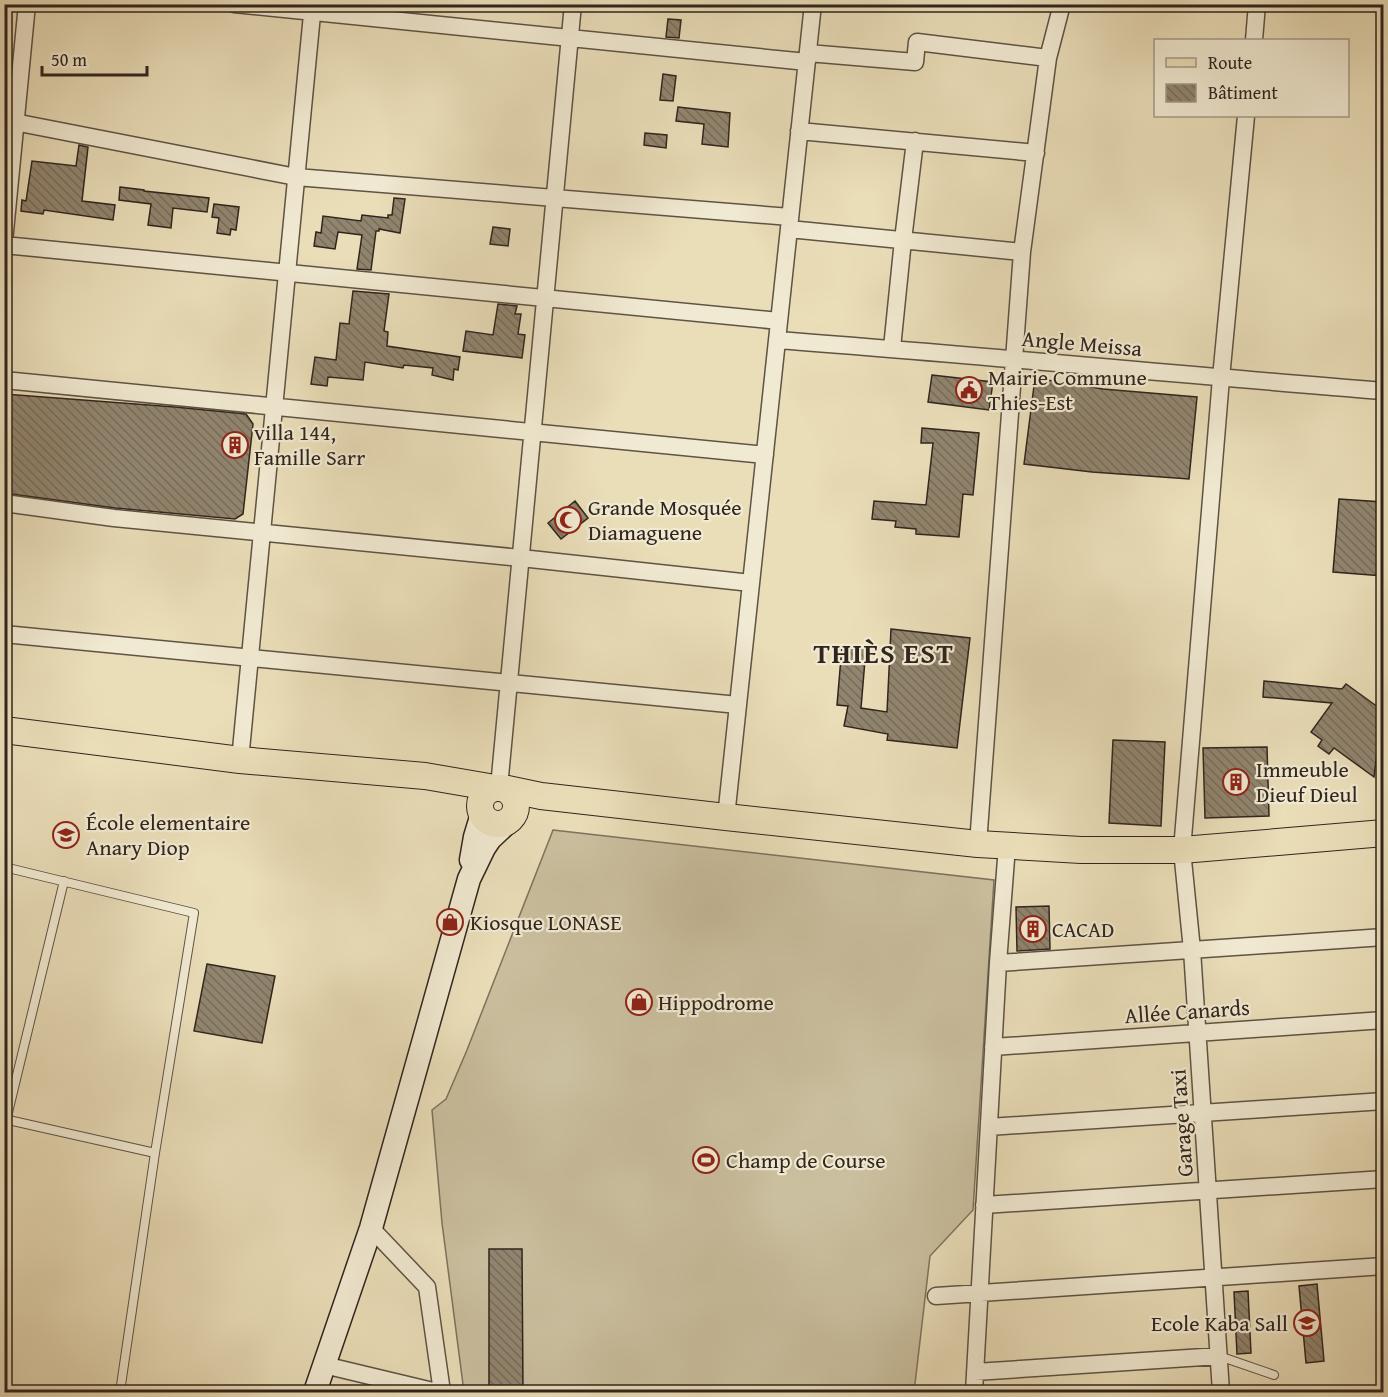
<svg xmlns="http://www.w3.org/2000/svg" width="1388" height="1397" viewBox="0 0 1388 1397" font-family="'Gentium Book Plus',serif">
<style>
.pitch{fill:#cabf9f;stroke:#7d725e;stroke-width:1.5}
.building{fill:url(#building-back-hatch);stroke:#30251e;stroke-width:1.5}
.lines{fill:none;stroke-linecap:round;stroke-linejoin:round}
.service-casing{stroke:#5e5345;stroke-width:10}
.minor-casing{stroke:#5e5345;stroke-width:19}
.secondary-casing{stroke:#30251e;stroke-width:25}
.primary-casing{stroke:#30251e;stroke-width:28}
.service{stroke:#f1ead2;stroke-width:8}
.minor{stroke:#f1ead2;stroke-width:16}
.secondary{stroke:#f1ead2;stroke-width:22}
.primary{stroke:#eadeb9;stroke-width:26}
.labels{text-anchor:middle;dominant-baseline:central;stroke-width:4.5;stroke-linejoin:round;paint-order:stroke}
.street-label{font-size:22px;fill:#30251e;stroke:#f1ead2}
.poi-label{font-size:22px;fill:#30251e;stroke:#f1ead2;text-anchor:start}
.district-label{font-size:28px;font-weight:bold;letter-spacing:1.5px;fill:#30251e;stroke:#f1ead2}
</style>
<defs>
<pattern id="building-back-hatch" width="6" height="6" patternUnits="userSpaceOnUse" patternTransform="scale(1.5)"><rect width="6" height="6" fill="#91856f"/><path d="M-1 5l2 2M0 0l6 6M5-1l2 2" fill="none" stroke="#776d5b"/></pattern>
</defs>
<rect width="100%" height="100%" fill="#eadeb9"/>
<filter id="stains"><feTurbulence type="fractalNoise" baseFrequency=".00333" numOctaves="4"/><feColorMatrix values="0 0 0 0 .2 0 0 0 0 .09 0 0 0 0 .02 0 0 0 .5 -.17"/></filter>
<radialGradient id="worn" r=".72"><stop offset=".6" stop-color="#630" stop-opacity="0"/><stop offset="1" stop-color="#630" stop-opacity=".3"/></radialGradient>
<!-- pitch -->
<path class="pitch" d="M553,830L994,880L973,1210L930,1256L914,1392H464L442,1223L432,1110L446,1099L467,1050Z"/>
<!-- building -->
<path class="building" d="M668,19L681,20L679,38L666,37Z
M663,74L676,76L673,101L660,100Z
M678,107L730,113L728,147L702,144L704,124L676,121Z
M645,133L667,135L666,148L644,145Z
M79,145L88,147L82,201L115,205L113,220L44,210L43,214L21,211L22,200L26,201L32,161L76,166Z
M120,187L144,190V191L209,198L207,212L173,208L171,228L148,225L151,204L119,200Z
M394,198L405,199L400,233L379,229V231H376L371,270L357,269L362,235L338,232L335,249L314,246L316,232L321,233L323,216L361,221L362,215L388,218V215H392Z
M214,204L239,207L236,230L231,229L230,235L217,233L219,218L212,217Z
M493,227L510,229L508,246L490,244Z
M353,291L389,294L384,331L388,332L387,346L460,357L458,370L454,369L453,380L432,375L433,368L404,365L403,368L365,362L363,380L328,377L327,386L311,384L315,357L336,360L340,323L349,324Z
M498,304L517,306L515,314H521L518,334L525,335L522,358L463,351L466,331L493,335Z
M932,375L993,382L989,410L928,402Z
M1035,378L1103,389L1197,397L1189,479L1092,472L1024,464Z
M4,394L175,407L246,414L253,424L243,514L235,519L115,508L4,493Z
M922,428L979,433L973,495L963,494L959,537L916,534V529L895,527L896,521L872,519L874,501L926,505L933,443H921Z
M1339,499L1383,502V576L1333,572Z
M575,501L588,518L561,539L548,523Z
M891,629L970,638L957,748L887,740L888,734L844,726L848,706L837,705L842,646L866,648L861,708L887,712Z
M1264,681L1342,689L1346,684L1382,710L1374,777L1334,748L1329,754L1318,746L1322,740L1311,732L1332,703L1263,697Z
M1113,740L1165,742L1161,826L1109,823Z
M1267,747L1269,816L1205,818L1203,748Z
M1049,906L1050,949L1017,951L1016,907Z
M207,964L275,976L262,1043L194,1031Z
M489,1249H522L523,1392H489Z
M1317,1284L1324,1361L1306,1363L1299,1286Z
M1248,1291L1251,1353L1237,1354L1234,1292Z"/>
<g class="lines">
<defs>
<path id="service" d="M4,867L194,913L155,1153L120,1392
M4,1119L155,1153
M4,1129L64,881
M1219,1356L1274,1375"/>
<path id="minor" d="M234,4L807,62
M1254,40L1257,4
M808,53L915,62L917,42L1048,58
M4,120L296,177L790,217
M799,131L1036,153
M789,229L1022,252
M4,242L27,4
M4,245L779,321
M777,340C979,355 1181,375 1384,391
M892,348L903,240L915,141
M4,380L765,455
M4,503L114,518L521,558L751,583
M4,634L738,705
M240,760L313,4
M499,787L573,4
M726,817L813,4
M978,844L1022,252L1048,58L1062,4
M998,963L1384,937
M993,1047L1384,1020
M989,1127L1384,1101
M984,1205L1384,1179
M371,1228L427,1287L442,1392
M936,1296L1384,1266
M324,1365L437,1392
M975,1372L1219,1356
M974,1392L998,963L1007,846
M1221,1392L1192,950L1182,850L1221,378L1246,116"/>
<path id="secondary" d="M471,860L475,837L482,814
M315,1392L371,1228L469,879L484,848L490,839L510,820"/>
<path id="primary" d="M4,730L240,760L425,776L495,788
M480 806a18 18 0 1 1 36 0a18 18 0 1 1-36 0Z
M503,788L541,796L726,817L978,844L1081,850H1182L1384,833"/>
</defs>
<!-- service casing -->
<use href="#service" class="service-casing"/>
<!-- minor casing -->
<use href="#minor" class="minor-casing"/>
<!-- secondary casing -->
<use href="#secondary" class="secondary-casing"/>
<!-- primary casing -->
<use href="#primary" class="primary-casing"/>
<!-- service -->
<use href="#service" class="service"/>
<!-- minor -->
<use href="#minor" class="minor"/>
<!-- secondary -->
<use href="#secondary" class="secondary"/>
<!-- primary -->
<use href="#primary" class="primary"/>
</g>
<!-- icons -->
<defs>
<symbol id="civic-ring" viewBox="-11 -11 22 22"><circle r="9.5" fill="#f1ead2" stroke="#8f2418" stroke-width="1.5"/><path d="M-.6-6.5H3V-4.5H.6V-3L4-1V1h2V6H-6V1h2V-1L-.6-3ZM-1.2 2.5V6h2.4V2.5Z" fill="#8f2418"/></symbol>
<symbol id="building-ring" viewBox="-11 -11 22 22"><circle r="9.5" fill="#f1ead2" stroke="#8f2418" stroke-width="1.5"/><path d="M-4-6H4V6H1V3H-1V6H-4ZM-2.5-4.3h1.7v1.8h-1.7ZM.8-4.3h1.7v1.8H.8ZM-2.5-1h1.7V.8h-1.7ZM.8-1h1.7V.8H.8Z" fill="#8f2418"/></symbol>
<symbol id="mosque-ring" viewBox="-11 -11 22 22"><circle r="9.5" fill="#f1ead2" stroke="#8f2418" stroke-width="1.5"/><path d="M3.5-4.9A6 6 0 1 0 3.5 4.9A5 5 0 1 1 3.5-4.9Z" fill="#8f2418"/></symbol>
<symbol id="school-ring" viewBox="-11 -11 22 22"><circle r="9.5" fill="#f1ead2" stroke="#8f2418" stroke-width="1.5"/><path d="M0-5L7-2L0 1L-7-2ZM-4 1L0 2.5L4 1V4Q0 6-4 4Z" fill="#8f2418"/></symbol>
<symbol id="shop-ring" viewBox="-11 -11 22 22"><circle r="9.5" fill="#f1ead2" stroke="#8f2418" stroke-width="1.5"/><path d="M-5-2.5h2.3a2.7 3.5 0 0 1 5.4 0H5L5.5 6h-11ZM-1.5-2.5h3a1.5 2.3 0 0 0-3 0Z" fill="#8f2418"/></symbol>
<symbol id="stadium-ring" viewBox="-11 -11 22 22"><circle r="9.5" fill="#f1ead2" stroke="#8f2418" stroke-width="1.5"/><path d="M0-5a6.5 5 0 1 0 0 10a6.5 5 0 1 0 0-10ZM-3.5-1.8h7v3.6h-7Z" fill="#8f2418"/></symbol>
</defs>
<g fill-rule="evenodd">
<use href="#civic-ring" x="954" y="375" width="30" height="30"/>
<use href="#building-ring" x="220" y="430" width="30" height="30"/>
<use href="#mosque-ring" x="553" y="505" width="30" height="30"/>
<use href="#building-ring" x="1221" y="767" width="30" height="30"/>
<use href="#school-ring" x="51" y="820" width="30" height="30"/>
<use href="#shop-ring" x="435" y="907" width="30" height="30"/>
<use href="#building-ring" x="1018" y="914" width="30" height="30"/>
<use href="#shop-ring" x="624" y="987" width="30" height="30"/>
<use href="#stadium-ring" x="691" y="1145" width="30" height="30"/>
<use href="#school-ring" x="1292" y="1308" width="30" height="30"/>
</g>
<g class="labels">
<!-- street labels -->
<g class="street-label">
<text transform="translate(1082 343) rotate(5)">Angle Meissa</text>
<text transform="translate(1187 1011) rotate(-4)">Allée Canards</text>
<text transform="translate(1181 1123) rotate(-94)">Garage Taxi</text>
</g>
<!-- poi labels -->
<g class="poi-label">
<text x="988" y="377">Mairie Commune<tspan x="988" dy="25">Thies-Est</tspan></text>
<text x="254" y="432">villa 144,<tspan x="254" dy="25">Famille Sarr</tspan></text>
<text x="588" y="507">Grande Mosquée<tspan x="588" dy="25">Diamaguene</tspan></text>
<text x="1256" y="769">Immeuble<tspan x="1256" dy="25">Dieuf Dieul</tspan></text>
<text x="86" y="822">École elementaire<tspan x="86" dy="25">Anary Diop</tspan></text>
<text x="470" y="922">Kiosque LONASE</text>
<text x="1052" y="929">CACAD</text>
<text x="658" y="1002">Hippodrome</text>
<text x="726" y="1160">Champ de Course</text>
<text x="1288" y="1323" text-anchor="end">Ecole Kaba Sall</text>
</g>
<!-- district labels -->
<g class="district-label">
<text x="884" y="652">THIÈS EST</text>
</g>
</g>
<!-- margin -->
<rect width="1388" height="1397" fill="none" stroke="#eadeb9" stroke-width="24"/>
<rect x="6" y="6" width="1376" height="1385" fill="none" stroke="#30251e" stroke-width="3"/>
<rect x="12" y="12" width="1364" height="1373" fill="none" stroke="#30251e" stroke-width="1.5"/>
<!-- legend -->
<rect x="1154" y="39" width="195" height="78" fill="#f1ead2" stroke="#a49b8a" stroke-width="1.5"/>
<rect x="1166" y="58" width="30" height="9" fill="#eadeb9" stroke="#a49b8a" stroke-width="1.5"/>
<text x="1208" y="69" font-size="18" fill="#30251e">Route</text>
<rect x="1166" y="84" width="30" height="18" fill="url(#building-back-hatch)" stroke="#a49b8a" stroke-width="1.5"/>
<text x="1208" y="99" font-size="18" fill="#30251e">Bâtiment</text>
<!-- scale -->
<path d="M42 66v9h105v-9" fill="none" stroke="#30251e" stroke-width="3"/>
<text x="51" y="66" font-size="18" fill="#30251e" stroke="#f1ead2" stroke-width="4.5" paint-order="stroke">50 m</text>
<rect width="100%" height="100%" filter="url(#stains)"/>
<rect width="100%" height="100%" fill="url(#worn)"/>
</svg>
